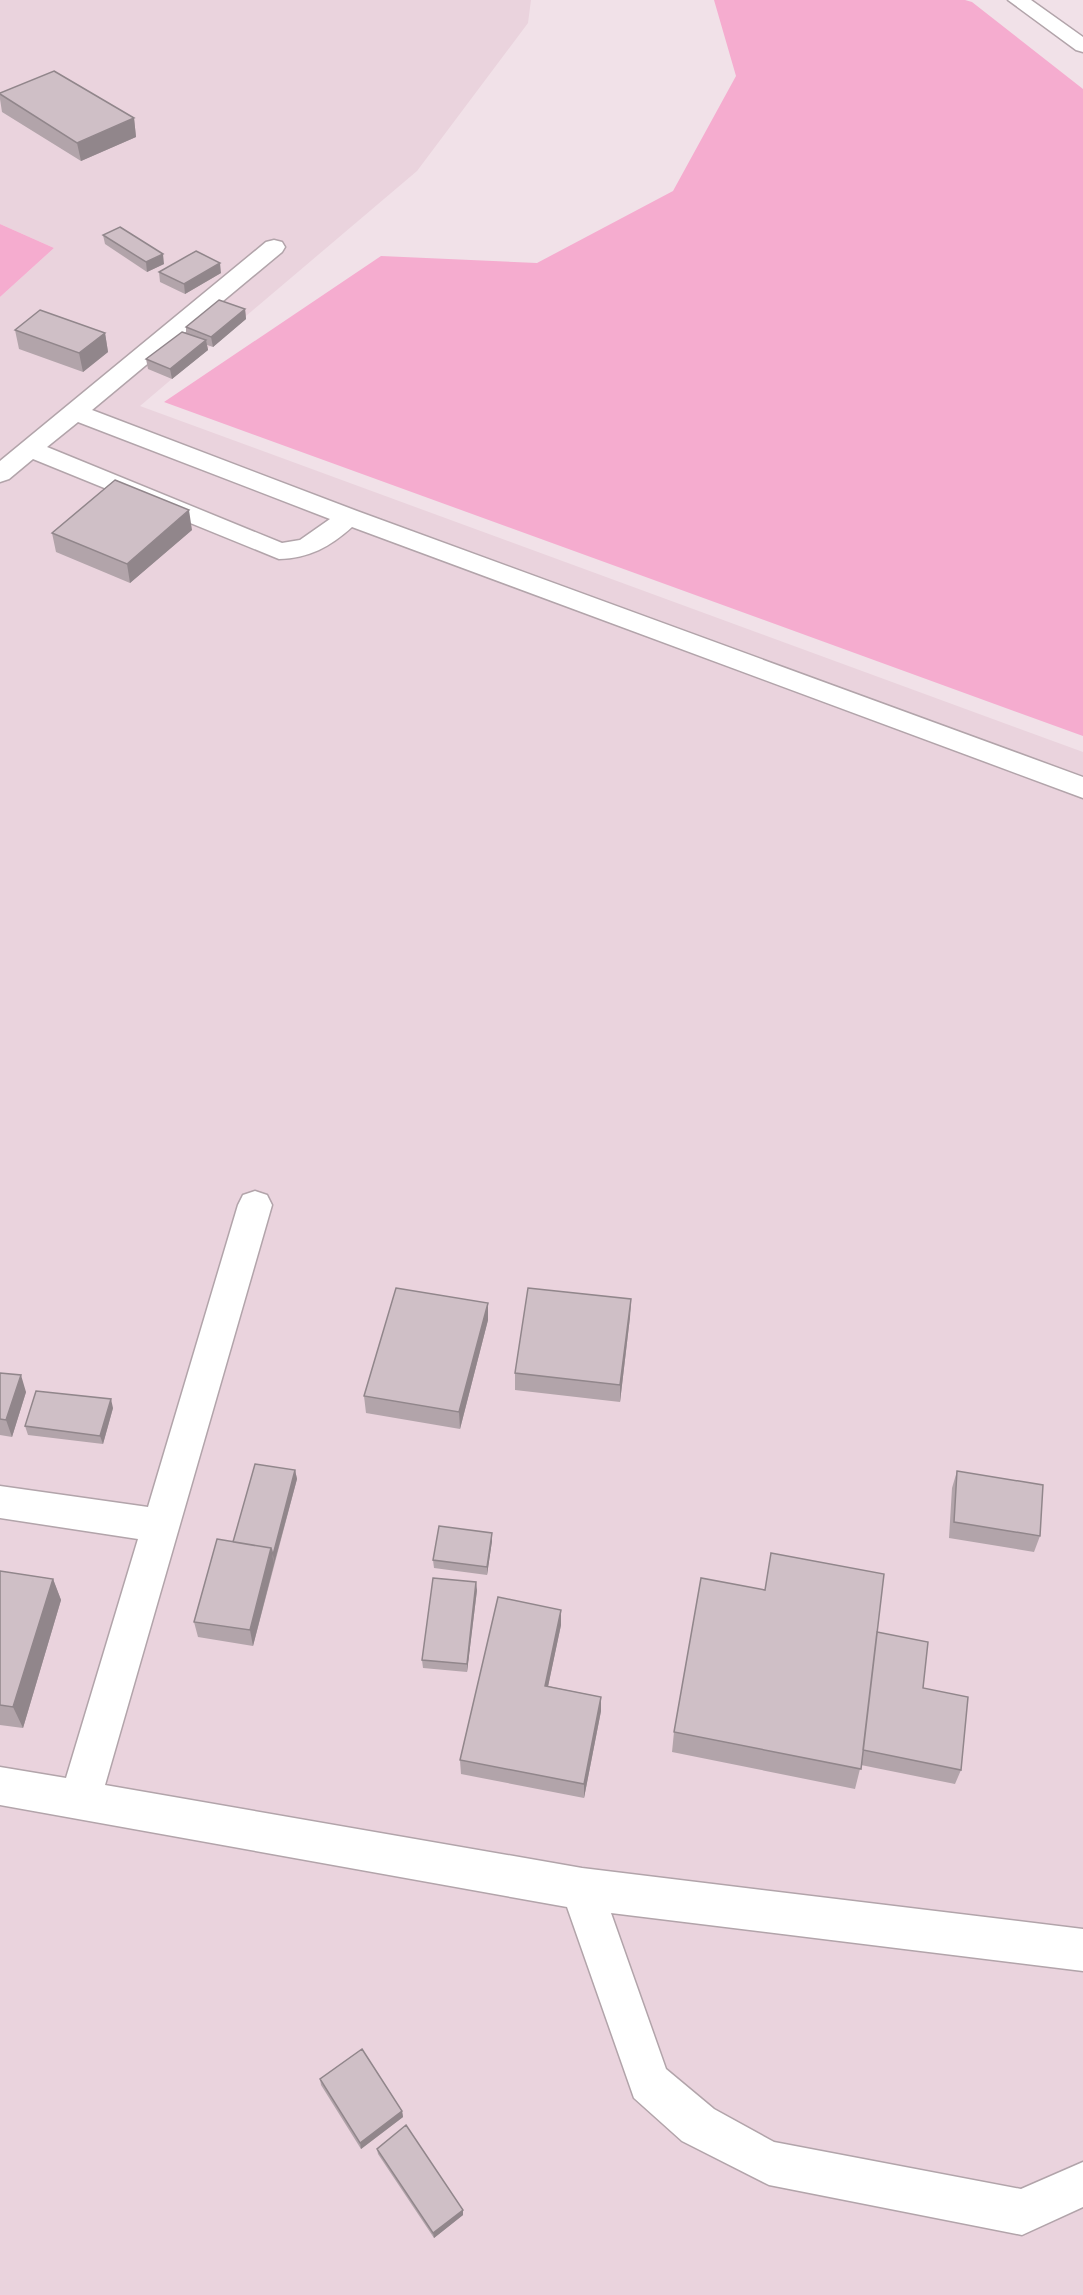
<svg xmlns="http://www.w3.org/2000/svg" width="1083" height="2295" viewBox="0 0 1083 2295" font-family="Roboto,sans-serif">
<style>
.built{fill:#ead3dd}
.water{fill:#f5accf}
.lines{fill:none;stroke-linecap:round;stroke-linejoin:round}
.minor-casing{stroke:#b2a4aa;stroke-width:3}
.minor{fill:#fff;fill-rule:evenodd}
.wall{fill:#b2a4aa}
.shaded-wall{fill:#91868b}
.building{fill:#cfbfc6;stroke:#91868b;stroke-width:1.5}
</style>
<rect width="100%" height="100%" fill="#f1e1e8"/>
<!-- built -->
<path class="built" d="M0,0H531L528,23L417,171L140,406L1083,752V2295H0V297L54,248L0,224Z"/>
<!-- water -->
<path class="water" d="M714,0H965L972,2L1083,89V736L164,402L381,256L537,263L673,191L736,76Z
M0,224L54,248L0,297Z"/>
<g class="lines">
<defs>
<path id="minor" d="M1008,0H1031L1083,37V52L1076,50Z
M274,240L282,242L285,247L282,252L92,410L357,511L1083,777V798L352,527C330,547 309,558 279,559L33,459L9,479L0,482V461L266,242ZM78,422L330,519L300,540L282,543L47,447Z
M255,1191L267,1195L272,1205L105,1785L582,1868L1083,1929V1971L611,1913L666,2069L714,2109L774,2142L1021,2189L1083,2162V2207L1022,2235L769,2185L682,2141L634,2098L567,1907L0,1805V1767L66,1778L138,1539L0,1518V1486L148,1507L238,1205L243,1195Z"/>
</defs>
<!-- minor casing -->
<use href="#minor" class="minor-casing"/>
<!-- minor -->
<use href="#minor" class="minor"/>
</g>
<!-- wall -->
<path class="wall" d="M0,93L134,118L136,137L81,161L2,112L0,99Z
M103,235L164,264L147,272L105,244Z
M159,272L221,273L185,294L160,282Z
M245,309L246,319L213,347L207,345L208,350L172,379L148,369L146,359L186,333V327Z
M15,330L105,333L108,352L83,372L19,349Z
M192,530L130,583L56,552L52,533Z
M631,1299L630,1317L620,1402L515,1390V1373Z
M488,1303V1320L460,1429L366,1413L364,1396Z
M0,1373L26,1392L12,1437L0,1435Z
M113,1408L103,1444L28,1435L25,1426Z
M295,1470L297,1479L253,1646L198,1637L194,1622L233,1542Z
M957,1471L1040,1536L1034,1552L949,1538L952,1488Z
M492,1533V1541L487,1575L434,1568L433,1560Z
M0,1571L53,1579L61,1600L23,1728L0,1725Z
M477,1590L467,1672L423,1668L422,1660Z
M561,1610V1625L548,1686L601,1697V1711L584,1798L461,1774L460,1760Z
M877,1632L923,1688L961,1770L955,1784L861,1765L855,1789L672,1752L674,1732Z
M320,2079L402,2111L403,2117L361,2149L321,2085Z
M377,2149L463,2215L434,2238L378,2154Z"/>
<!-- shaded-wall -->
<path class="shaded-wall" d="M134,118L136,137L81,161L77,143Z
M163,254L164,264L147,272L146,262Z
M220,263L221,273L185,294L184,284Z
M245,309L246,319L213,347L211,337Z
M105,333L108,352L83,372L79,353Z
M206,340L208,350L172,379L170,369Z
M189,510L192,530L130,583L127,564Z
M631,1299L630,1317L620,1402V1385Z
M488,1303V1320L460,1429L459,1412Z
M21,1375L26,1392L12,1437L6,1420Z
M111,1399L113,1408L103,1444L100,1436Z
M295,1470L297,1479L274,1564L273,1555Z
M492,1533V1541L487,1575V1567Z
M271,1548L274,1564L253,1646L250,1630Z
M53,1579L61,1600L23,1728L13,1707Z
M476,1582L477,1590L467,1672V1664Z
M561,1610V1625L545,1701V1686Z
M601,1697V1711L584,1798V1784Z
M402,2111L403,2117L361,2149L360,2143Z
M463,2210V2215L434,2238L433,2233Z"/>
<!-- building -->
<path class="building" d="M54,71L134,118L77,143L0,94V93Z
M120,227L163,254L146,262L103,235Z
M196,251L220,263L184,284L159,272Z
M219,300L245,309L211,337L186,327Z
M40,310L105,333L79,353L15,330Z
M182,332L206,340L170,369L146,359Z
M115,480L189,510L127,564L52,533Z
M396,1288L488,1303L459,1412L364,1396Z
M528,1288L631,1299L620,1385L515,1373Z
M0,1373L21,1375L6,1420L0,1419Z
M36,1391L111,1399L100,1436L25,1426Z
M255,1464L295,1470L273,1555L271,1548L233,1542Z
M957,1471L1043,1485L1040,1536L954,1522Z
M439,1526L492,1533L487,1567L433,1560Z
M217,1539L271,1548L250,1630L194,1622Z
M771,1553L884,1574L861,1769L674,1732L701,1578L765,1590Z
M0,1571L53,1579L13,1707L0,1705Z
M433,1578L476,1582L467,1664L422,1660Z
M498,1597L561,1610L545,1686L601,1697L584,1784L460,1760Z
M877,1632L928,1642L923,1688L968,1697L961,1770L863,1750Z
M362,2049L402,2111L360,2143L320,2079Z
M406,2125L463,2210L433,2233L377,2149Z"/>
</svg>
